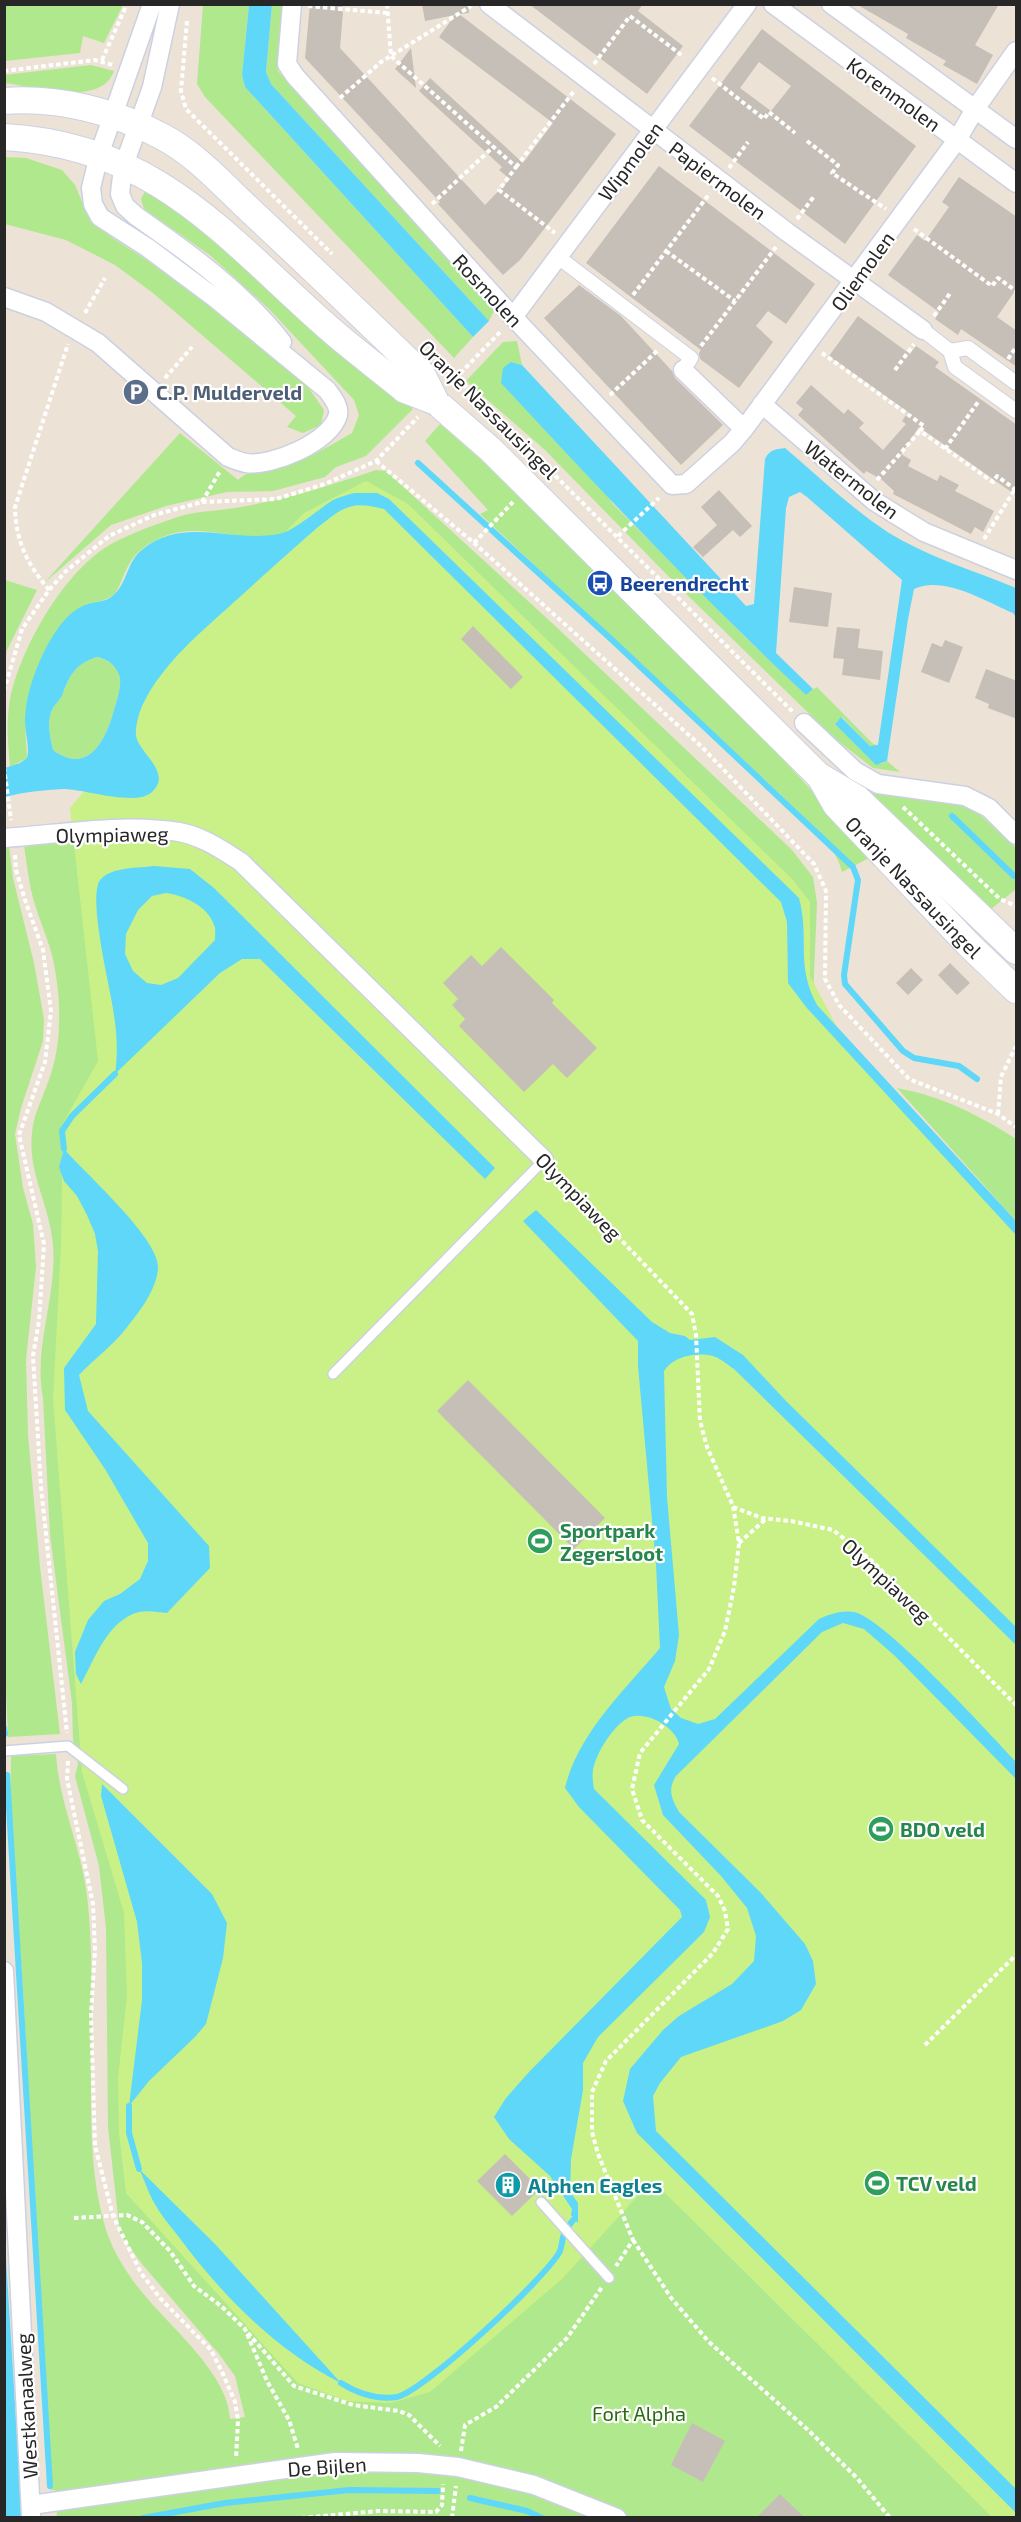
<svg xmlns="http://www.w3.org/2000/svg" width="1021" height="2522" viewBox="0 0 1021 2522" font-family="'Exo 2',sans-serif">
<style>
.green{fill:#b0e88d}
.pitch{fill:#c9f187}
.water{fill:#5ed7f9;fill-rule:evenodd}
.lines{fill:none;stroke-linecap:round;stroke-linejoin:round}
.stream{stroke:#5ed7f9;stroke-width:6}
.building{fill:#c6bfb7;fill-rule:evenodd}
.service-casing{stroke:#ccd1e2;stroke-width:12}
.pedestrian-casing{stroke:#ccd1e2;stroke-width:16}
.minor-casing{stroke:#ccd1e2;stroke-width:21}
.secondary-casing{stroke:#ccd1e2;stroke-width:28}
.path{stroke:#fff;stroke-width:4;stroke-dasharray:4.5 3;stroke-linecap:butt}
.service{stroke:#fff;stroke-width:9}
.pedestrian{stroke:#fff;stroke-width:14}
.minor{stroke:#fff;stroke-width:18}
.secondary{stroke:#fff;stroke-width:26}
.secondary-bridge-casing{stroke:#ccd1e2;stroke-width:28;stroke-linecap:butt}
.path-bridge{stroke:#fff;stroke-width:4;stroke-dasharray:4.5 3;stroke-linecap:butt}
.secondary-bridge{stroke:#fff;stroke-width:26}
.labels{text-anchor:middle;dominant-baseline:central;stroke-width:4.5;stroke-linejoin:round;paint-order:stroke}
.street-label{font-size:20px;fill:#272727;stroke:#fff}
.service-label{font-size:20px;font-weight:bold;fill:#4e5e75;stroke:#fff;text-anchor:start}
.transit-label{font-size:20px;font-weight:bold;fill:#164399;stroke:#fff;text-anchor:start}
.leisure-label{font-size:20px;font-weight:bold;fill:#27864d;stroke:#fff;text-anchor:start}
.culture-label{font-size:20px;font-weight:bold;fill:#0d838f;stroke:#fff;text-anchor:start}
.park-label{font-size:20px;fill:#286912;stroke:#fff}
</style>
<rect width="100%" height="100%" fill="#ece2d6"/>
<!-- green -->
<path class="green" d="M4,5L5,4L123,5L104,43L83,36L80,53L5,61Z
M203,5H249L242,75L245,87L473,337L454,358L205,97L197,84Z
M272,5H284L278,71L494,311L489,321L271,84L266,72Z
M91,65L114,71C101,108 34,86 5,83L4,75Z
M4,157L26,158L62,170L75,185L90,220L114,239L209,300L308,387L324,410L321,425L303,433L287,427L296,416L153,293L115,265L66,240L5,224Z
M146,189L175,203L304,320L413,409L366,456L336,467L325,477L273,491L227,492L166,506L111,525L44,583L180,433L238,480C249,469 264,471 278,468C302,463 331,445 352,433L359,415L354,400L270,310L211,256L144,209L141,199Z
M517,341L522,365L511,362L613,504L745,637L805,694L817,687L872,743L878,746H870L842,717L835,723L881,764L887,761L900,772L873,768L834,738L674,582L545,450L466,381L503,342Z
M440,424L527,500L691,661L873,856L842,872C836,846 814,828 797,810L480,514L488,510L425,441Z
M376,470L386,471L551,622L792,850L813,877L817,903L813,997L309,516C301,521 291,531 282,534C251,545 201,522 168,535C154,540 139,548 131,561C114,589 125,598 86,604L25,724L27,758L10,767C8,744 6,722 10,699C21,647 65,569 113,543C134,532 159,523 181,516C198,511 218,511 235,508C284,500 329,486 376,470Z
M5,580L37,590L7,650L5,661Z
M97,657C108,660 118,666 120,678C121,687 117,700 114,710C106,740 88,776 53,750C50,737 46,720 53,708C56,703 61,698 63,693C70,674 77,663 97,657Z
M864,792L899,797L942,792L960,796L1016,848V889L985,914Z
M93,838L596,2094L1016,2517H57L55,2490H51L48,2459L23,1989L10,1808L11,1756L56,1754C59,1805 84,1853 88,1905C94,1967 91,2030 91,2092C91,2136 92,2180 104,2223C111,2250 128,2276 146,2297C173,2329 229,2376 230,2419L245,2417L235,2376L219,2354L142,2264L120,2234L108,2127L106,1928L99,1866L75,1776L78,1764L73,1740L72,1703L50,1535L43,1398C32,1343 62,1287 51,1231C45,1197 28,1168 32,1133C33,1117 40,1104 45,1090C54,1069 59,1045 59,1023C60,1000 57,977 52,955C46,933 36,912 31,890C28,875 26,860 24,845Z
M9,846L13,878L34,963L44,1019L43,1041L21,1108L15,1134L23,1188L33,1224L36,1267L26,1360L28,1435L40,1567L60,1734L8,1737L5,1666L4,847Z
M897,1088C941,1096 979,1115 1016,1139V1221Z"/>
<!-- pitch -->
<path class="pitch" d="M366,481L408,504L792,879L810,902V976L847,1046L1016,1220V2517H992L652,2180L562,2279L430,2392L391,2403L347,2401L298,2383L126,2193L119,2133L118,2078L127,1996L124,1913L82,1772L53,1399L61,1246L63,1123L98,1061L70,808L107,764L134,685L304,513Z"/>
<!-- water -->
<path class="water" d="M249,5H272L266,72L271,84L489,321L473,337L245,87L242,75Z
M511,362L522,365L746,606L754,604L765,459C769,450 776,449 785,448C819,477 852,509 889,533C928,557 975,571 1016,588V617L1013,613C985,601 943,575 914,589L908,619L887,761L876,765L835,724L841,717L870,746L878,745L902,580L807,497L800,492L789,497L786,508L776,653L813,689L806,695C699,595 600,490 501,383L503,368Z
M354,493H377L389,499L799,898C810,939 795,964 817,1005L1016,1221V1235L806,1007L788,983L787,922L781,902L384,509C351,500 344,507 318,527C289,552 261,578 233,603C200,633 163,663 143,704C139,712 135,727 136,736C139,753 173,773 152,792C136,807 85,789 63,789C43,790 24,792 5,797V768L20,763L27,758C30,747 25,734 25,722C25,706 29,689 35,673C44,650 60,615 85,605C94,601 103,603 111,597C128,585 126,561 143,549C184,516 232,543 279,534C293,532 320,508 333,500C339,497 347,495 354,493ZM97,657C108,659 117,666 120,678C121,687 117,700 114,710C106,740 88,776 53,750C50,737 46,720 53,708C56,703 61,699 63,693C70,674 77,663 97,657Z
M154,866L190,869L214,888L495,1168L485,1179L260,959H242L220,973L115,1074C118,1054 117,1035 114,1015C111,990 86,894 101,879C112,867 138,868 154,866ZM166,893C183,895 208,906 214,925C216,929 215,935 215,940L178,978L161,985L147,983L133,971L125,954L126,934L138,910L152,896Z
M64,1149C85,1173 157,1237 158,1266C158,1287 141,1310 128,1326C114,1345 95,1358 79,1375L88,1411L209,1546L210,1568L167,1613C159,1612 147,1610 139,1612C108,1620 95,1658 81,1684L76,1674L75,1652L88,1620L104,1601L120,1594L140,1579L148,1561V1543L105,1469L65,1410L64,1368L96,1324L98,1251L95,1234L87,1215L77,1196L64,1181L59,1167Z
M536,1210L652,1322L670,1333L685,1336L690,1340L715,1337L743,1355L786,1401L1016,1627V1645L734,1369C728,1365 720,1358 713,1356C695,1352 674,1356 664,1371L667,1497L679,1635L675,1661L664,1687L671,1709L681,1718L698,1724L715,1719L819,1619C830,1614 842,1610 854,1612C883,1617 990,1734 1016,1762V1779L895,1656L864,1629L843,1623L822,1632L676,1776C667,1790 672,1799 679,1812L761,1893L805,1944L813,1961L816,1984L801,2010L783,2021L681,2057L660,2083L653,2096L656,2131L1016,2489V2513L637,2133L623,2101L630,2069L663,2030L679,2016L732,1984L754,1961L756,1936L747,1908L721,1876L663,1815L654,1785L679,1744C677,1734 667,1726 658,1721C650,1717 639,1714 630,1717C614,1724 596,1753 593,1770C592,1776 593,1783 594,1789L706,1900L710,1917L704,1932L598,2037L583,2063V2090L571,2159L570,2192L578,2203V2223L571,2215L572,2209L550,2176L509,2139L494,2117L506,2098L529,2072L682,1917L680,1910L579,1807L565,1788C578,1733 625,1690 660,1648L656,1564L638,1366V1341L523,1221Z
M102,1784L212,1894L227,1923L223,1958L206,2024L195,2037L149,2081L129,2106L142,2000V1963L137,1922L101,1796Z
M139,2169L215,2244L341,2383C276,2350 224,2297 181,2240C173,2229 163,2218 156,2206C149,2195 145,2181 139,2169Z
M4,2226L22,2517H5Z"/>
<g class="lines">
<!-- stream -->
<path class="stream" d="M418,463L611,639L853,867L858,880L844,975L845,984L903,1051L914,1058L959,1066L977,1079
M952,816L1014,876
M64,1149L62,1131L72,1116L115,1074
M4,1728L5,1734
M7,1775L50,2486
M129,2106V2133L139,2169
M341,2383C357,2393 377,2400 397,2397C423,2392 547,2277 560,2251C562,2246 562,2239 564,2234C566,2228 571,2223 574,2219
M470,2498L527,2511L542,2518
M143,2518L225,2503L349,2490L438,2491"/>
</g>
<!-- building -->
<path class="building" d="M310,4H342V12H343L340,48L485,205L510,179L499,170L502,167L419,91L430,78L523,163L553,123L439,37L455,15L425,21L422,4H468L469,13L459,14L616,134L548,224L520,260L503,275L438,204L440,202L305,58Z
M529,4H643L638,11L683,46L647,94Z
M856,4H999L975,45L993,55L977,84L943,65L946,61L906,38L908,34Z
M762,29L916,146L845,244L689,126ZM759,62L791,86L771,111L740,88Z
M411,48L416,88L395,69Z
M659,166L815,284L786,324L768,311L756,326L773,342L739,388L700,359L699,353L701,350L586,263Z
M959,177L1017,217V288L997,317L1017,331V367L961,329L958,335L935,319L939,312L888,275L917,235L925,241L949,207L942,202Z
M579,285L621,316L672,371L675,378L723,425L681,465L544,318Z
M858,316L910,354L916,346L939,362L935,367L1017,425V496L919,427L901,454L911,460L908,466L937,481L940,475L959,485L955,491L994,511L983,532L975,527L971,534L893,494L894,491L881,479L866,471L864,474L798,415L803,409L796,403L811,385L844,414L848,409L864,423L859,428L883,450L906,424L902,421L908,412L829,356Z
M719,490L752,526L740,537L733,530L703,557L693,547L717,525L701,507Z
M794,587L832,593L828,627L789,622Z
M473,626L523,677L511,689L461,639Z
M837,627L860,629L858,648L883,651L880,680L842,675L844,659L833,658Z
M945,640L963,647L949,683L921,672L932,643L942,647Z
M986,669L1017,681V719L988,708L989,704L975,698Z
M501,947L554,1000L552,1003L597,1048L567,1078L553,1064L524,1092L459,1026L465,1019L452,1005L458,999L443,983L471,955L482,966Z
M950,963L970,983L957,995L938,975Z
M911,968L923,980L908,995L896,983Z
M468,1380L605,1518L574,1549L437,1411Z
M505,2154L540,2189L512,2216L477,2181Z
M692,2423L725,2441L703,2482L671,2465Z
M780,2494L804,2517H757Z"/>
<g class="lines">
<defs>
<path id="service" d="M333,1374L544,1160
M4,1751L68,1746L123,1789
M541,2202L609,2278"/>
<path id="pedestrian" d="M558,257L691,358L683,370
M923,330L950,351L955,367L1016,411
M950,351L968,348L1016,383"/>
<path id="minor" d="M170,4L152,87L124,165L121,184L120,194L125,206L136,216C189,253 242,291 282,342
M292,4L287,64L295,76L513,317L672,485L686,484L732,443L744,429L957,140L975,109L1016,51
M489,4L787,232L923,330
M773,4L1016,183
M831,4L1016,139
M4,297L46,312L98,343L228,457C233,459 240,462 246,463C271,467 331,442 338,415C340,406 332,397 327,390L215,298L148,248L100,217L93,204L91,188L99,155L152,4
M513,317L747,4
M683,370L744,429
M762,404L874,501L924,532L1016,570
M804,723L855,771L878,784L965,796L989,808L1016,835
M4,838C61,834 122,823 179,832C202,836 222,850 241,862L544,1160
M4,1971L31,2516
M31,2505L335,2462L418,2463L458,2467L534,2485L617,2518"/>
<g id="secondary">
<path d="M4,101C58,97 115,111 163,137C197,155 225,187 253,213C310,266 366,320 422,374"/>
<path d="M4,137C157,145 226,238 331,330C355,351 381,370 405,390"/>
<path id="s1" d="M436,402L490,449L820,777L836,805L968,944L1016,990"/>
<path d="M821,777L858,799L1016,951"/>
</g>
</defs>
<!-- service casing -->
<use href="#service" class="service-casing"/>
<!-- pedestrian casing -->
<use href="#pedestrian" class="pedestrian-casing"/>
<!-- minor casing -->
<use href="#minor" class="minor-casing"/>
<!-- secondary casing -->
<use href="#secondary" class="secondary-casing"/>
<!-- path -->
<path class="path" d="M387,4L391,56L516,167L499,190L555,233
M308,6L387,13
M187,21L181,91L186,109L332,254
M102,60L127,4
M594,64L630,16L684,57
M4,71L95,60L113,65
M712,78L764,119L769,112L795,133
M340,98L381,62L471,6
M807,141L838,165L832,173L886,209
M516,167L574,91
M729,168L748,142
M432,204L493,147
M797,219L815,195
M914,229L992,286L998,278L1016,291
M666,251L735,301
M633,295L710,193
M85,313L105,278
M934,316L951,292
M701,346L776,247
M822,353L924,426L920,431L993,482L997,476L1016,490
M1008,359L1016,347
M895,370L914,344
M165,378L192,347
M450,384L501,331
M470,391L793,712
M610,395L657,351
M945,449L978,402
M376,461L474,543L699,744L814,864L826,891L825,979L839,1005L909,1079L998,1114L1016,1127
M877,480L920,431
M202,502L220,471
M618,536L659,498
M984,539L1015,489
M474,543L513,502
M49,590C27,563 16,543 15,507L68,344
M4,691L22,629L49,590L66,571L109,536L154,515L202,502L276,499L325,484L376,461L418,417
M4,767L11,820
M903,807L1000,899L1016,906
M15,855L16,870L25,900L43,950L51,1011L45,1062L19,1135L44,1244L39,1321L33,1356L41,1487L67,1733
M998,1114L1001,1077L1016,1046
M555,1171L692,1314L696,1335L700,1421L707,1447L733,1506L739,1543L734,1587L725,1631L709,1669L640,1753L632,1789L642,1820L718,1896L725,1911L728,1929L713,1953L606,2061L592,2092V2132L598,2154L633,2240L616,2266
M733,1507L762,1518L791,1521L833,1530L871,1560L1016,1705
M739,1543L766,1519
M68,1761L67,1779L93,1904L95,1950L91,2015L95,2146L113,2216L141,2273L160,2298L211,2350L223,2374L235,2402L238,2420L236,2459
M925,2045L1016,1955
M74,2218L127,2215L142,2222L170,2251L194,2286L221,2306L245,2329L267,2381L289,2420L298,2449
M633,2240L672,2299L709,2342L807,2429L857,2478L890,2518
M248,2333L294,2386L353,2405L399,2411L409,2415L440,2446
M461,2451L465,2425L496,2407L567,2338L602,2287
M301,2518L378,2511L436,2512L442,2505L443,2484
M452,2518L456,2486"/>
<!-- service -->
<use href="#service" class="service"/>
<!-- pedestrian -->
<use href="#pedestrian" class="pedestrian"/>
<!-- minor -->
<use href="#minor" class="minor"/>
<!-- secondary -->
<use href="#secondary" class="secondary"/>
<defs>
<path id="secondary-bridge" d="M422,374L436,402
M405,390L436,402"/>
</defs>
<!-- secondary-bridge casing -->
<use href="#secondary-bridge" class="secondary-bridge-casing"/>
<!-- path-bridge -->
<path class="path-bridge" d="M443,362L470,391"/>
<!-- secondary-bridge -->
<use href="#secondary-bridge" class="secondary-bridge"/>
</g>
<!-- icons -->
<defs>
<symbol id="parking-disc" viewBox="-11 -11 22 22"><circle r="9.5" fill="#5c6f8a" stroke="#fff"/><path d="M-3.5-5.5H1a3.5 3.5 0 0 1 0 7H-1V5.5H-3.5ZM-1-3.4V-.6H.8a1.4 1.4 0 0 0 0-2.8Z" fill="#fff"/></symbol>
<symbol id="bus-disc" viewBox="-11 -11 22 22"><circle r="9.5" fill="#1a4fb4" stroke="#fff"/><path d="M-5-6H5V4H4V6H2V4H-2V6H-4V4H-5ZM-3.5-4V0h7V-4ZM-3.5 1.2v1.5H-2V1.2ZM2 1.2v1.5H3.5V1.2Z" fill="#fff"/></symbol>
<symbol id="stadium-disc" viewBox="-11 -11 22 22"><circle r="9.5" fill="#2e9e5b" stroke="#fff"/><path d="M0-5a6.5 5 0 1 0 0 10a6.5 5 0 1 0 0-10ZM-3.5-1.8h7v3.6h-7Z" fill="#fff"/></symbol>
<symbol id="building-disc" viewBox="-11 -11 22 22"><circle r="9.5" fill="#0f9aa8" stroke="#fff"/><path d="M-4-6H4V6H1V3H-1V6H-4ZM-2.5-4.3h1.7v1.8h-1.7ZM.8-4.3h1.7v1.8H.8ZM-2.5-1h1.7V.8h-1.7ZM.8-1h1.7V.8H.8Z" fill="#fff"/></symbol>
</defs>
<g fill-rule="evenodd">
<use href="#parking-disc" x="121" y="377" width="30" height="30"/>
<use href="#bus-disc" x="585" y="568" width="30" height="30"/>
<use href="#stadium-disc" x="525" y="1526" width="30" height="30"/>
<use href="#stadium-disc" x="866" y="1814" width="30" height="30"/>
<use href="#stadium-disc" x="862" y="2168" width="30" height="30"/>
<use href="#building-disc" x="493" y="2170" width="30" height="30"/>
</g>
<g class="labels">
<!-- street labels -->
<g class="street-label">
<text transform="translate(894 94) rotate(36)">Korenmolen</text>
<text transform="translate(630 161) rotate(-53)">Wipmolen</text>
<text transform="translate(718 180) rotate(37)">Papiermolen</text>
<text transform="translate(862 271) rotate(-54)">Oliemolen</text>
<text transform="translate(488 290) rotate(47)">Rosmolen</text>
<text transform="translate(489 409) rotate(45)">Oranje Nassausingel</text>
<text transform="translate(852 479) rotate(38)">Watermolen</text>
<text transform="translate(112 834) rotate(-1)">Olympiaweg</text>
<text stroke="none"><textPath href="#s1" startOffset="682">Oranje Nassausingel</textPath></text>
<text transform="translate(579 1196) rotate(46)">Olympiaweg</text>
<text transform="translate(887 1580) rotate(43)">Olympiaweg</text>
<text transform="translate(26 2406) rotate(-93)">Westkanaalweg</text>
<text transform="translate(327 2466) rotate(-4)">De Bijlen</text>
</g>
<!-- service labels -->
<g class="service-label">
<text x="156" y="392">C.P. Mulderveld</text>
</g>
<!-- transit labels -->
<g class="transit-label">
<text x="620" y="583">Beerendrecht</text>
</g>
<!-- leisure labels -->
<g class="leisure-label">
<text x="560" y="1530">Sportpark<tspan x="560" dy="23">Zegersloot</tspan></text>
<text x="900" y="1829">BDO veld</text>
<text x="896" y="2183">TCV veld</text>
</g>
<!-- culture labels -->
<g class="culture-label">
<text x="528" y="2185">Alphen Eagles</text>
</g>
<!-- park labels -->
<g class="park-label">
<text x="639" y="2413">Fort Alpha</text>
</g>
</g>
<!-- border -->
<rect width="1021" height="2522" fill="none" stroke="#272727" stroke-width="12"/>
</svg>
